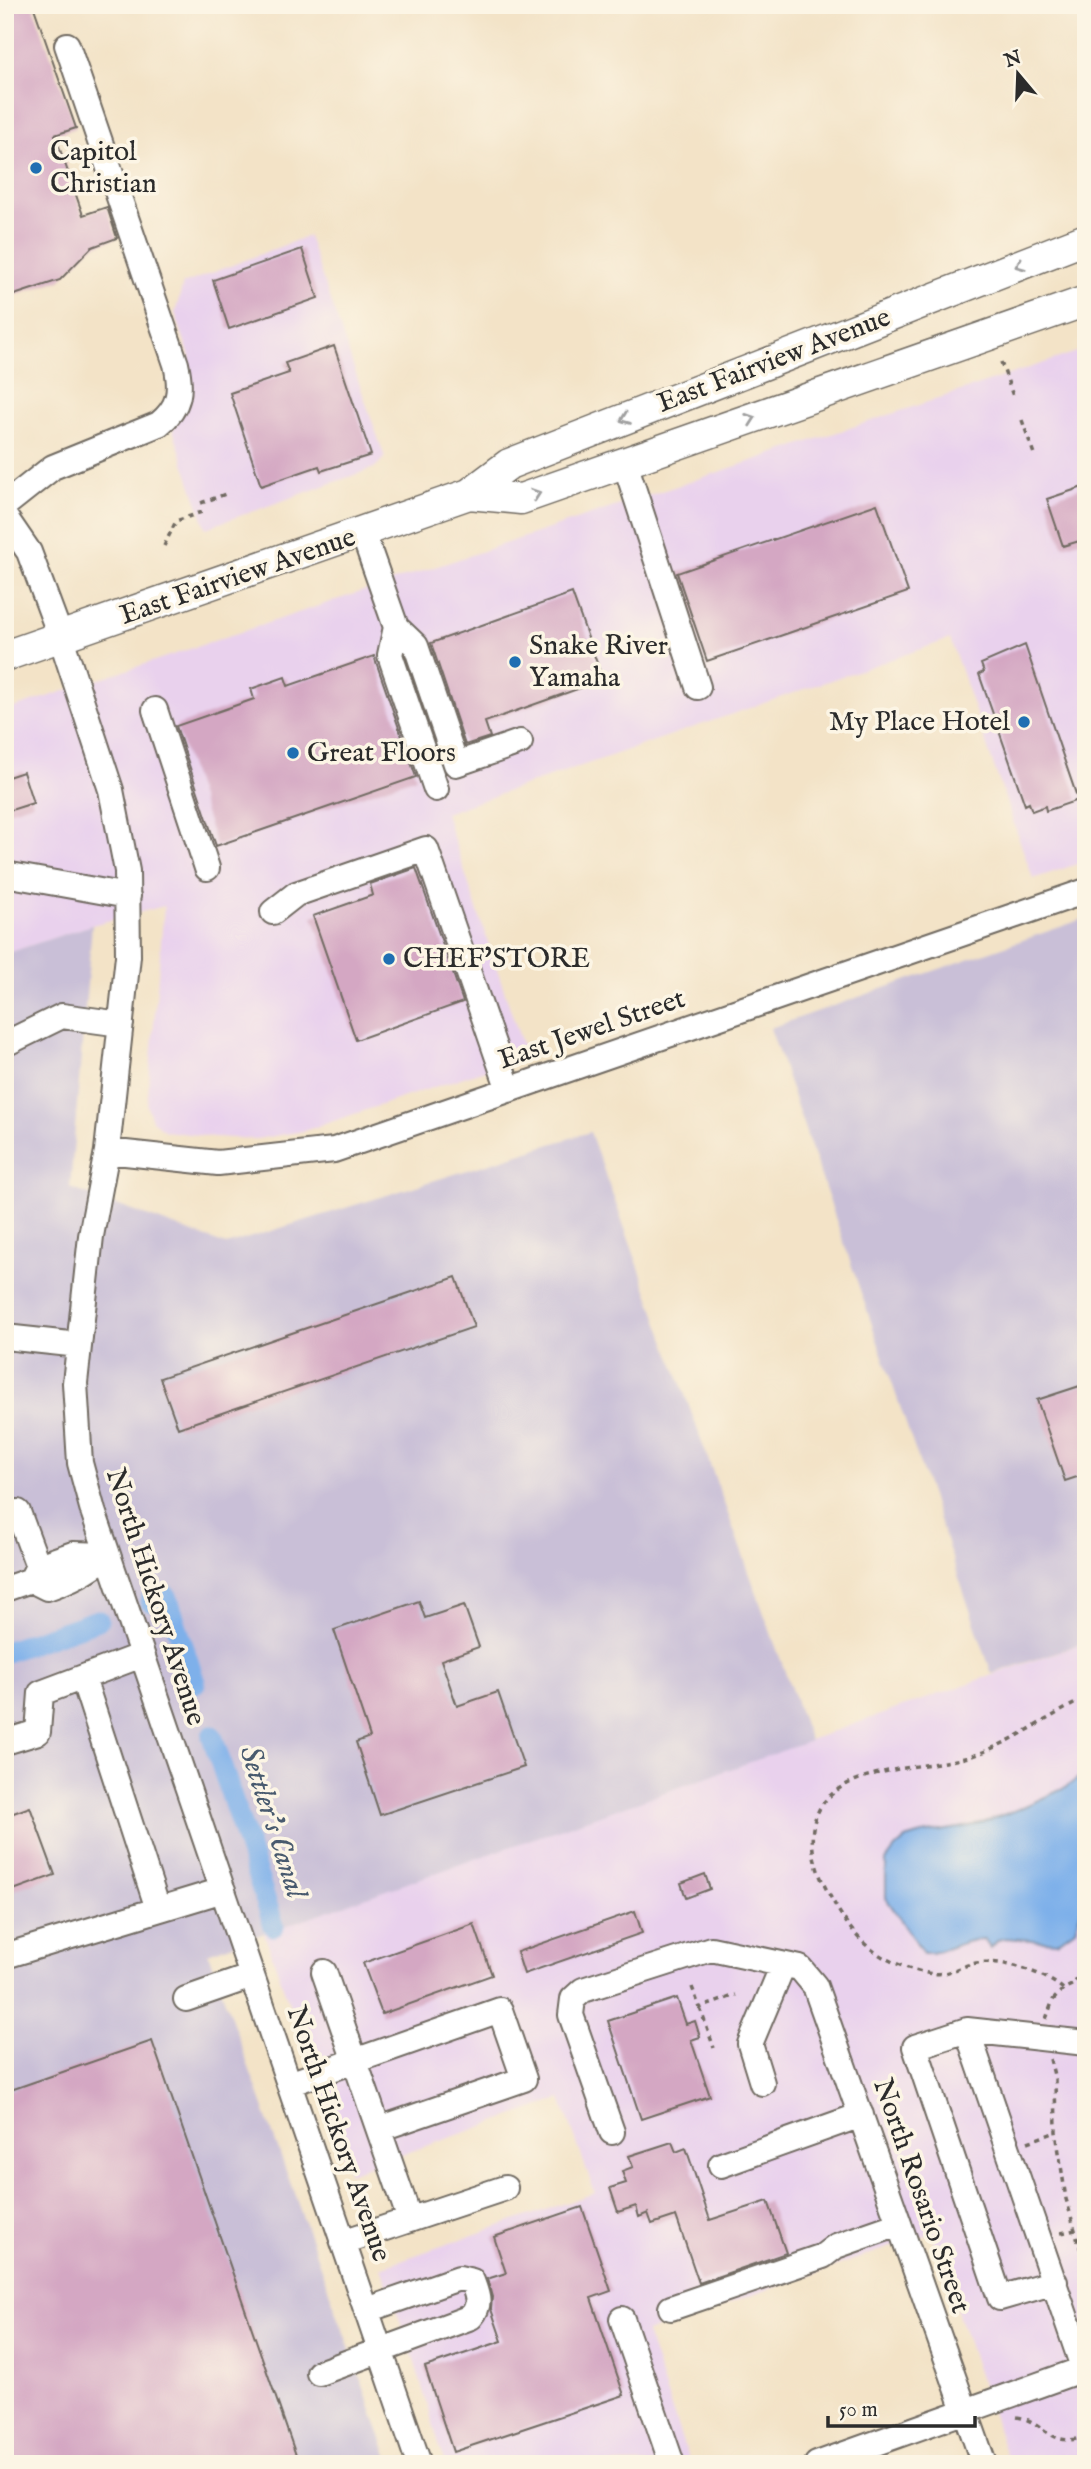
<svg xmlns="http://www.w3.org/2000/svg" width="1091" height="2469" viewBox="0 0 1091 2469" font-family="'IM FELL English',serif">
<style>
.built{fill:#e9d1ed}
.industrial{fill:#c9bfd7}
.water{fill:#7eb0ea;stroke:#546e8a;stroke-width:2}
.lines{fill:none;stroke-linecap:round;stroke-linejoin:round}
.canal{stroke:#7eb0ea;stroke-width:21}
.building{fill:#d4a7c3}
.minor-casing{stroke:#716b62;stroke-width:28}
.major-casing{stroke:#716b62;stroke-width:33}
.path{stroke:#716b62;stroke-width:3.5;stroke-dasharray:5 5;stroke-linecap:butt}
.minor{stroke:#fff;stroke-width:24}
.major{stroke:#fff;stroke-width:30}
.oneway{stroke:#a0a0a0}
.poi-dot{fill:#1f6fb2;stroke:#fcf5e5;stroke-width:2.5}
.labels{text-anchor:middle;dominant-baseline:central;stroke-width:7;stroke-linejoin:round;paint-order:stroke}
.poi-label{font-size:28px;fill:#2b2b2b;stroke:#fcf5e5;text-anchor:start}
.street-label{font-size:28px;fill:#2b2b2b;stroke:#fcf5e5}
.water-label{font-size:30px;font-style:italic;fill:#485a6e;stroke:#fcf5e5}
</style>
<rect width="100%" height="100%" fill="#fcf5e5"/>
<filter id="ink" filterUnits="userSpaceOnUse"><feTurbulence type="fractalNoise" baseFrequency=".0143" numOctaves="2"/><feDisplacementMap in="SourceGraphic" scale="14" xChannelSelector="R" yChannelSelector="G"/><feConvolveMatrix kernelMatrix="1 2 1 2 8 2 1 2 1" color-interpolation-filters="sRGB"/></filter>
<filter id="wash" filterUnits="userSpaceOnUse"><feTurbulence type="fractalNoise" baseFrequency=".00686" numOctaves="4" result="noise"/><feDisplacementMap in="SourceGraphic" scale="28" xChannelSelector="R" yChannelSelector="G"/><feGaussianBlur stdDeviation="1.57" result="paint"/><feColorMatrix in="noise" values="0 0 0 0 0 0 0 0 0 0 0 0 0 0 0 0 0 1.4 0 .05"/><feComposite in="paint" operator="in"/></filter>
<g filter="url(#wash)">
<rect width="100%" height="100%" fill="#f3e3c7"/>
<!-- built -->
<path class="built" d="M308,236L385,458L374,468L206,528L173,430L190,357L175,313L183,284Z
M1086,349V861L1033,879L950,639L445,813L526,1056L304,1131L256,1139L213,1137L165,1131L152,1120L147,1106L164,906L92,925L5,954V711Z
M1086,1642V2464H1009L931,2233L646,2332L690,2464H445L415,2363L381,2267L595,2193L561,2099L349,2173L264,1933Z"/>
<!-- industrial -->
<path class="industrial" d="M1086,918V1642L992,1674L770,1028Z
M92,925L70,1188L226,1245L590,1132L810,1741L208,1953L391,2464H5V954Z"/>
<!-- water -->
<path class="water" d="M1086,1772V1896L1075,1929L1057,1942L1005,1938L998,1940L991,1948L984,1939C962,1939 944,1954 923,1953L886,1898V1861L895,1849L906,1839L922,1834L971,1826L1014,1811L1065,1788Z"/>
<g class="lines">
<!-- canal -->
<path class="canal" d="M150,1601L167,1596L195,1683
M5,1652L98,1620
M212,1736L274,1926"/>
</g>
<g id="blocks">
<!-- building -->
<path class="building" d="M5,5H33L76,128L55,135L83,215L107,207L117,238L92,247L60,280L5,298Z
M302,249L318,298L229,329L213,280Z
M334,346L371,455L321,471L319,466L261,486L230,393L289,373L285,363Z
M1086,486V539L1063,546L1047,499Z
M877,504L908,592L707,661L677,573Z
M572,593L603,680L485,722L490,737L465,745L431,643Z
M1025,645L1078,800L1046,811L1045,806L1032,811L1029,803L1025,805L979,674L984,672L981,664Z
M374,656L416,777L216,846L176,726L254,699L251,689L285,677L288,686Z
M23,772L33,803L5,812V778Z
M416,868L463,1002L356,1040L313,916L373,895L370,884Z
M456,1277L474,1327L178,1428L160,1378Z
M1086,1384V1474L1065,1481L1037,1400Z
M419,1601L425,1618L464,1605L479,1647L441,1660L457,1706L498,1692L524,1767L380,1815L356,1742L370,1737L334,1630Z
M30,1807L55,1875L5,1893V1816Z
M705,1874L710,1889L686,1898L681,1883Z
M635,1911L642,1933L524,1974L517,1952Z
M474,1924L492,1975L382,2014L363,1963Z
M677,1998L686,2024L695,2021L700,2037L691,2040L710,2096L641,2119L608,2021Z
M152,2041L299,2464H5V2092Z
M672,2142L676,2152L686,2148L710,2220L768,2201L786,2253L699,2283L676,2216L652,2224L648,2213L639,2217L636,2206L618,2212L610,2188L626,2183L622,2171L633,2167L629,2156Z
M582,2207L611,2291L591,2298L624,2395L453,2452L425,2367L502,2341L491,2309L492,2297L487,2279L506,2273L494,2237Z"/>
</g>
</g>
<g filter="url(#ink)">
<use href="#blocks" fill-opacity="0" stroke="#716b62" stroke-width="2"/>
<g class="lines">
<defs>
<path id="minor" d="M625,463L698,687
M5,505L53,467L159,424C180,407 182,390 176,364L67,45
M5,517L29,552L61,638L111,790L127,871L128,956L107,1151L91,1236L75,1383L80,1463L93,1511L419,2464
M363,533L396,627L416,646L456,764L520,742
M396,627L390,655L436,789
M155,710L207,868
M5,874L128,896
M273,912L296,894L426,849L509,1090
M5,1044L62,1016L121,1024
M107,1151L218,1163L334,1150L1086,891
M5,1337L79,1345
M5,1516L18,1512L38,1566
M73,1554L108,1555C88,1571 71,1580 47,1588L31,1580L38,1566Z
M5,1589L31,1580
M83,1678L158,1909
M5,1742L38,1732L41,1693L142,1655
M5,1956L223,1890
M324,1972L410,2220
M186,1999L252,1976
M967,2030L1086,2376
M762,2083L750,2044L783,1965
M289,2084L500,2010L524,2079L379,2129
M612,2132L571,2015L573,1999L583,1990L711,1949L800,1968L815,1986L984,2464
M721,2165L861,2115
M343,2242L505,2188
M1055,2282L1000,2298L915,2047L967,2030L1086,2043
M671,2308L823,2256L836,2246L899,2224
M622,2319L672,2464
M319,2373L471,2317C482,2304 477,2295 472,2281L459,2278L367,2310
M817,2464L1086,2368"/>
<path id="major" d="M469,494L521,499L1086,301
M5,656L469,494L509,464L1086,239"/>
</defs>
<!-- minor casing -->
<use href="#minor" class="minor-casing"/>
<!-- major casing -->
<use href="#major" class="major-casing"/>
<!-- path -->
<path class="path" d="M1001,362L1014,399
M1022,420L1034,454
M201,503L228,493
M164,546L176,521L202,512
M692,1987L700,2008L736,1995
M1063,1989C1043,1971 994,1956 968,1965C950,1971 942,1977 922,1972C872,1959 853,1938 829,1894C817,1873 810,1851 813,1828C823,1763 923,1771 972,1756C1012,1743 1048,1716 1086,1698
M700,2008L714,2048
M1046,2019L1053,2000L1063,1989L1074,1984L1086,1963
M1050,2059L1055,2079L1056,2132L1066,2199L1086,2268
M1028,2142L1056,2132
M1061,2233L1086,2228
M1017,2417C1046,2421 1050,2450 1086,2436"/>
<!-- minor -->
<use href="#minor" class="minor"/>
<!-- major -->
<use href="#major" class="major"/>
</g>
<!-- one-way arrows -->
<defs><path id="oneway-chevron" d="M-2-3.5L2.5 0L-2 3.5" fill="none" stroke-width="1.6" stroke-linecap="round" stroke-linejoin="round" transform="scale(1.75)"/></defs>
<g class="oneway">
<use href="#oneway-chevron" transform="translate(1020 265) rotate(159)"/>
<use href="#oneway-chevron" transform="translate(625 419) rotate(159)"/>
<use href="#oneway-chevron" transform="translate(751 419) rotate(-19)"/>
<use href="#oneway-chevron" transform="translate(536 494) rotate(-19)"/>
</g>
</g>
<!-- markers -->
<g class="poi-dot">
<circle cx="36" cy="168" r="7"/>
<circle cx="515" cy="662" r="7"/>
<circle cx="1024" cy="722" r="7"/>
<circle cx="293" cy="753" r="7"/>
<circle cx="389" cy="959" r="7"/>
</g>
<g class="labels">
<!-- poi labels -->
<g class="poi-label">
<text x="50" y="152">Capitol<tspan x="50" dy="32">Christian</tspan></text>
<text x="529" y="646">Snake River<tspan x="529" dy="32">Yamaha</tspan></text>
<text x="1010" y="722" text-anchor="end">My Place Hotel</text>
<text x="307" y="753">Great Floors</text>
<text x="403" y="959">CHEF'STORE</text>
</g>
<!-- street labels -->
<g class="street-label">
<text transform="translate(774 361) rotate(-21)">East Fairview Avenue</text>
<text transform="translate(238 577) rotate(-19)">East Fairview Avenue</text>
<text transform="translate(592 1030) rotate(-19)">East Jewel Street</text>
<text transform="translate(155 1597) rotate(72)">North Hickory Avenue</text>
<text transform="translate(338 2134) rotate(71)">North Hickory Avenue</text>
<text transform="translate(921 2196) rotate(71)">North Rosario Street</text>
</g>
<!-- water labels -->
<g class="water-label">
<text transform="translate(272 1822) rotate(72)">Settler's Canal</text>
</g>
</g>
<!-- margin -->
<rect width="1091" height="2469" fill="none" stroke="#fcf5e5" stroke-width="28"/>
<!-- north arrow -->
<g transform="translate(1018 74) rotate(341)" stroke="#fcf5e5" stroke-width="5" paint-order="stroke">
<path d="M0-5L12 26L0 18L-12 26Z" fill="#2b2b2b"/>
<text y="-10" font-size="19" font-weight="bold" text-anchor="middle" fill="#2b2b2b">N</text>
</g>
<!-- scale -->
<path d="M828 2416v10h147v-10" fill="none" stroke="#2b2b2b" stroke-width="3.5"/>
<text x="839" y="2416" font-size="21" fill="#2b2b2b" stroke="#fcf5e5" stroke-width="5" paint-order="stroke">50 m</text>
</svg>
